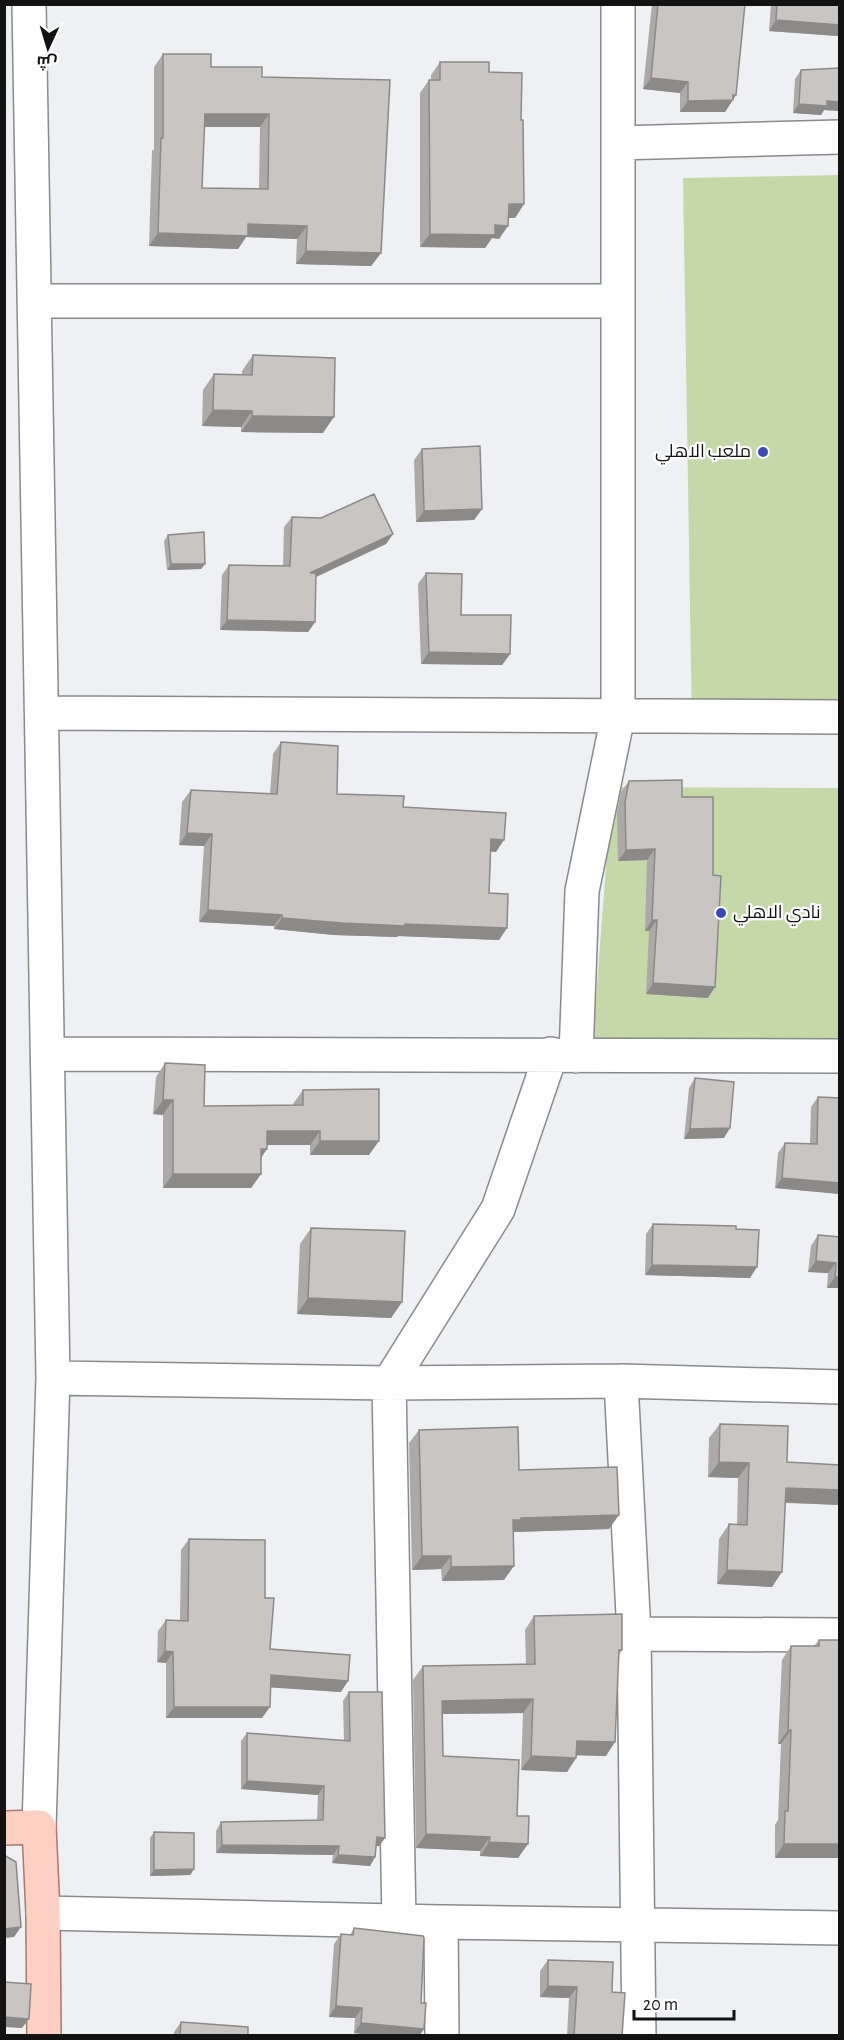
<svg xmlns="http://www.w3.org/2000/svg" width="844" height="2040" viewBox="0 0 844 2040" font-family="'Alegreya Sans',Cairo,sans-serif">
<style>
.green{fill:#c4d8a8}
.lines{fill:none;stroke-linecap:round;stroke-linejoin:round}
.minor-casing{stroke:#898a8c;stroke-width:36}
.major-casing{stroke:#ab796d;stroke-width:36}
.minor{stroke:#fff;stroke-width:33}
.major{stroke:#fed0c4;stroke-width:33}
.wall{fill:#aca9a8;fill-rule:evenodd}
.shaded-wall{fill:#8c8a88}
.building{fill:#c8c5c3;stroke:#8c8a88;stroke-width:1.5;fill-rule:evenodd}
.poi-dot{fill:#3c49bc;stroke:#fff;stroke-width:2}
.labels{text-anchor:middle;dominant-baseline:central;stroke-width:4.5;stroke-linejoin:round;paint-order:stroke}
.poi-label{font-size:18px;fill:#121213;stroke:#fff;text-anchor:end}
</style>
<rect width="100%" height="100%" fill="#eff0f3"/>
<!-- green -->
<path class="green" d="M839,175V726L692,728L683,178Z
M612,787L839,788V1044L593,1038Z"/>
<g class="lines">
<defs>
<path id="minor" d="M29,4L53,1378L39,1827
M618,143L840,137
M34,301H618
M42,713L840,717
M48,1054L840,1056
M576,1056L582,891L618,716V4
M53,1378L389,1383L621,1381L840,1387
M621,1381L634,1634L639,2036
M634,1634L840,1635
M43,1913L441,1922L840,1928
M399,1921L389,1383L498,1209L551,1054
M441,1922L442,2036"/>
<path id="major" d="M4,1828L39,1827L43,1913L44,2036"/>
</defs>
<!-- minor casing -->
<use href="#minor" class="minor-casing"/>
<!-- major casing -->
<use href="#major" class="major-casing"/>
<!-- minor -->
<use href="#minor" class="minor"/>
<!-- major -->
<use href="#major" class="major"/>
</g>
<!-- wall -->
<path class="wall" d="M652,4H745L736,95L725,112H680V93L643,89Z
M771,4H840V34L838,36L769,31Z
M163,54L211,67L262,77L381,253L371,266L296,264L297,239L246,237L238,249L149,246L152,151L154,149V67ZM204,127H260L259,189L202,188Z
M440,62L489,72L524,204L515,218H508L499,239L492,238L485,248L420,247V93L429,80H431V75Z
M840,68V111L824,110L821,115L793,113L795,79L801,70Z
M253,355L323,433L241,432V427L202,426L203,390L214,374L242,375V371Z
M422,449L482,509L474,520L416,522L414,460Z
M292,517L393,534L386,544L316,577L315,622L308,632L220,630L222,575L229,565L283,566L284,527Z
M168,535L205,564L201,569L167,570L164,541Z
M426,573L461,615L510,654L502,665L421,664L418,584Z
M281,742L337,794L403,807L496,852L491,851L489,893L507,928L499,940L398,936L397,937L334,935L274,929V926L199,922L204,846L179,845L182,802L191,790L270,794L273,754Z
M629,781L682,797L708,998L646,994L649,931H645L647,860L618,861L617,813L621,792Z
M165,1063L204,1106H293V1104L303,1090L369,1155H310V1145H267L261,1158V1174L251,1188H163V1115L153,1114L156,1077Z
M695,1078L724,1138L684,1139L689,1088Z
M818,1097L840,1098V1194L775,1188L778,1153L785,1143L810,1144L811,1107Z
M653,1224L736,1229L750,1278L645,1275L646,1234Z
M311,1228L402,1302L391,1318L297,1314L300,1244Z
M818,1235L840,1237V1288H827L828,1273L808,1272L811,1246Z
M720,1424L787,1462L840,1465V1505L785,1503L772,1587L717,1584L719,1539L729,1524L737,1525L738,1478L708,1477L709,1438Z
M419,1430L519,1470L609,1529L513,1532L504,1580L442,1581L441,1569L412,1570L409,1443Z
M189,1539L265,1598L270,1649L341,1692L271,1687L262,1718H166V1663L157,1662L158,1631L166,1620H180L181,1550Z
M534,1616L622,1650L619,1655L606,1756L577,1755L576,1758L567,1772L521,1770L523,1713L443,1714V1756L517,1816L518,1858L480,1856V1851L416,1848L413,1680L423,1666L526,1664L525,1630Z
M819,1640H840V1858H775V1825L778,1820L781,1744H778L782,1660L791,1646H814Z
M349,1692L385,1838L379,1846H376L375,1857L370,1866L332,1863L333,1855L216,1853V1831L221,1822L317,1820L318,1795L241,1789V1741L247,1733L344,1741L343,1701Z
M154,1832L194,1869L190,1875L150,1876V1838Z
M354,1928L421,2003L424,2029L419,2036H381L354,2033L355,2018L329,2017L334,1944L341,1934L350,1935Z
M548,1960L612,1992L622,2036H567L569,1998L540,1997V1971Z
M181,2022L248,2036H174V2032Z"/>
<!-- shaded-wall -->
<path class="shaded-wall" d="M776,20L840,25V34L838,36L769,31Z
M651,78L688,82L680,93L643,89Z
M736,95L725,112H680L688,101Z
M827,101L840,102V111L824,110L821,115L793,113L799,104Z
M205,114H269L260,127H195Z
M509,204H524L515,218H499Z
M248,224L307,226L297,239L246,237L238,249L149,246L158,233Z
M495,225L508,226L499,239L492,238L485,248L420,247L430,234Z
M306,251L381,253L371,266L296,264Z
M213,410L252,411L241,427L202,426Z
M252,416L334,417L323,433L241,432Z
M482,509L474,520L416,522L424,511Z
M393,534L386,544L303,583L310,573Z
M171,564H205L201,569L167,570Z
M227,620L315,622L308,632L220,630Z
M429,652L510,654L502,665L421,664Z
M187,833L212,834L204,846L179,845Z
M491,839L504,840L496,852L483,851Z
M655,849L647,860L618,861L626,850Z
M208,910L282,915L274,926L199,922Z
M282,918L405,924L507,928L499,940L398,936L397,937L334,935L274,929Z
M652,920H657L649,931H645Z
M653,983L715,987L708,998L646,994Z
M163,1100H173L163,1115L153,1114Z
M730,1128L724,1138L684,1139L690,1129Z
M267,1131H320L310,1145H257Z
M320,1141H379L369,1155H310Z
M261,1149H267L257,1164Z
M173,1174H261L251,1188H163Z
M782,1178L840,1183V1194L775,1188Z
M816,1261L836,1263L828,1273L808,1272Z
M652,1265L757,1267L750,1278L645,1275Z
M835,1277H840V1288H827Z
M308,1298L402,1302L391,1318L297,1314Z
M719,1462L749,1463L738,1478L708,1477Z
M786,1488L840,1490V1505L775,1502Z
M619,1515L609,1529L513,1532V1520L521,1518Z
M422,1556H451L441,1569L412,1570Z
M514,1566L504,1580L442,1581L451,1567Z
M727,1570L782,1572L772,1587L717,1584Z
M165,1651L173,1652L166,1663L157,1662Z
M271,1675L348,1681L341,1692L263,1687Z
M533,1699L523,1713L433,1714L442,1701Z
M174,1707H270L262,1718H166Z
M788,1730H791L781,1744H778Z
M577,1741L615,1742L606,1756L567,1755Z
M531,1756L576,1758L567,1772L521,1770Z
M247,1781L324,1786L318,1795L241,1789Z
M426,1834L490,1837L480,1851L416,1848Z
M377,1837L385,1838L379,1846H371Z
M489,1842L528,1844L518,1858L480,1856Z
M784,1844H840V1858H775Z
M222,1845L339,1846L333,1855L216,1853Z
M338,1855L375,1857L370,1866L332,1863Z
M194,1869L190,1875L150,1876L154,1870Z
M21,1927L14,1937L4,1938V1929Z
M548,1986L577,1987L569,1998L540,1997Z
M336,2006L362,2008L355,2018L329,2017Z
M4,2017L29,2019L22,2028L4,2027Z
M361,2023L424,2029L419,2036H381L354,2033Z"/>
<!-- building -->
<path class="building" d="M658,4H745L736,95H733V100L688,101V82L651,78Z
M777,4H840V25L776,20Z
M163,54H211V67H262V77L390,80L381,253L306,251L307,226L248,224V236L158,233L161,138H163ZM205,114H269L268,189L202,188Z
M440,62H489V72L522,73L521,120H523L524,204H509L508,226L495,225V235L430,234L429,80H440Z
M840,68V102L827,101V106L799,104L801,70Z
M253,355L335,358L334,417L252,416V411L213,410L214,374L252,375Z
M480,446L482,509L424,511L422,449Z
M374,494L393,534L310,573H316L315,622L227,620L229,565L290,566L292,517L321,518Z
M204,532L205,564H171L168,535Z
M426,573L462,574L461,615H511L510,654L429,652Z
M281,742L338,746L337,794L404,796L403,807L506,813L504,840L491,839L489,893L508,894L507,928L405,924V926L342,923L282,918V915L208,910L212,834L187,833L191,790L277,794Z
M682,780V797H713V875L721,876L715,987L653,983L657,920H652L655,849L626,850L625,802L629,781Z
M165,1063L205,1065L204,1106L303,1105V1090L379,1089V1141H320V1131H267V1149H261V1174H173V1100H163Z
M695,1078L734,1082L730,1128L690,1129Z
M818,1097L840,1098V1183L782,1178L785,1143L817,1144Z
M653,1224L736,1226V1229L759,1230L757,1267L652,1265Z
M311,1228L405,1231L402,1302L308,1298Z
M818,1235L840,1237V1277H835L836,1263L816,1261Z
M720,1424L788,1426L787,1462L840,1465V1490L786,1488L782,1572L727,1570L729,1524L747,1525L749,1463L719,1462Z
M518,1427L519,1470L617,1467L619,1515L521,1518V1520H513L514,1566L451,1567V1556H422L419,1430Z
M189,1539L265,1540V1598H274L270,1649L350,1655L348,1681L271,1675L270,1707H174L173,1652L165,1651L166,1620L188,1621Z
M622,1614V1650H619L615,1742L577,1741L576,1758L531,1756L533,1699L442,1701L443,1756L519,1760L517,1816H529L528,1844L489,1842L490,1837L426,1834L423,1666L535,1664L534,1616Z
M819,1640H840V1844H784L785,1811H788L791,1730H788L791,1646H819Z
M349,1692H382L385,1838L377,1837L375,1857L338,1855L339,1846L222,1845L221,1822L323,1820L324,1786L247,1781V1733L350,1741Z
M154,1832L194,1833V1869L154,1870Z
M4,1855L16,1862L21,1927L4,1929Z
M354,1928L423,1936L424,1938L421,2003H426L424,2029L361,2023L362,2008L336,2006L341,1934L353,1935Z
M548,1960L613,1962L612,1992L625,1993L622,2036H574L577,1987L548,1986Z
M4,1982L31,1984L29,2019L4,2017Z
M181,2022L248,2027V2036H180Z"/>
<!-- markers -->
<g class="poi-dot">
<circle cx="763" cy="452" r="6"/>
<circle cx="721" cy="913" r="6"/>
</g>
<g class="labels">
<!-- poi labels -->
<g class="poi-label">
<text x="751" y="452">ملعب الاهلي</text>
<text x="733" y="913" text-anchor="start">نادي الاهلي</text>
</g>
</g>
<!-- border -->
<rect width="844" height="2040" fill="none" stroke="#121213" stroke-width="12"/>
<!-- north arrow -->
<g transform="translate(48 48) rotate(184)" stroke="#ffffff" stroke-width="4.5" paint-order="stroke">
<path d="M0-4.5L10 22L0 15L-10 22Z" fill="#121213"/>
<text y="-9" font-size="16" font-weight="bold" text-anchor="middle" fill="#121213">ش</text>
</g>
<!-- scale -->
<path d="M634 2010v9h100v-9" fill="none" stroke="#121213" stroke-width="3"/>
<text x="643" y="2010" font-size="18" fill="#121213" stroke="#ffffff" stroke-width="4.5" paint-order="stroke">20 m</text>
</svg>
